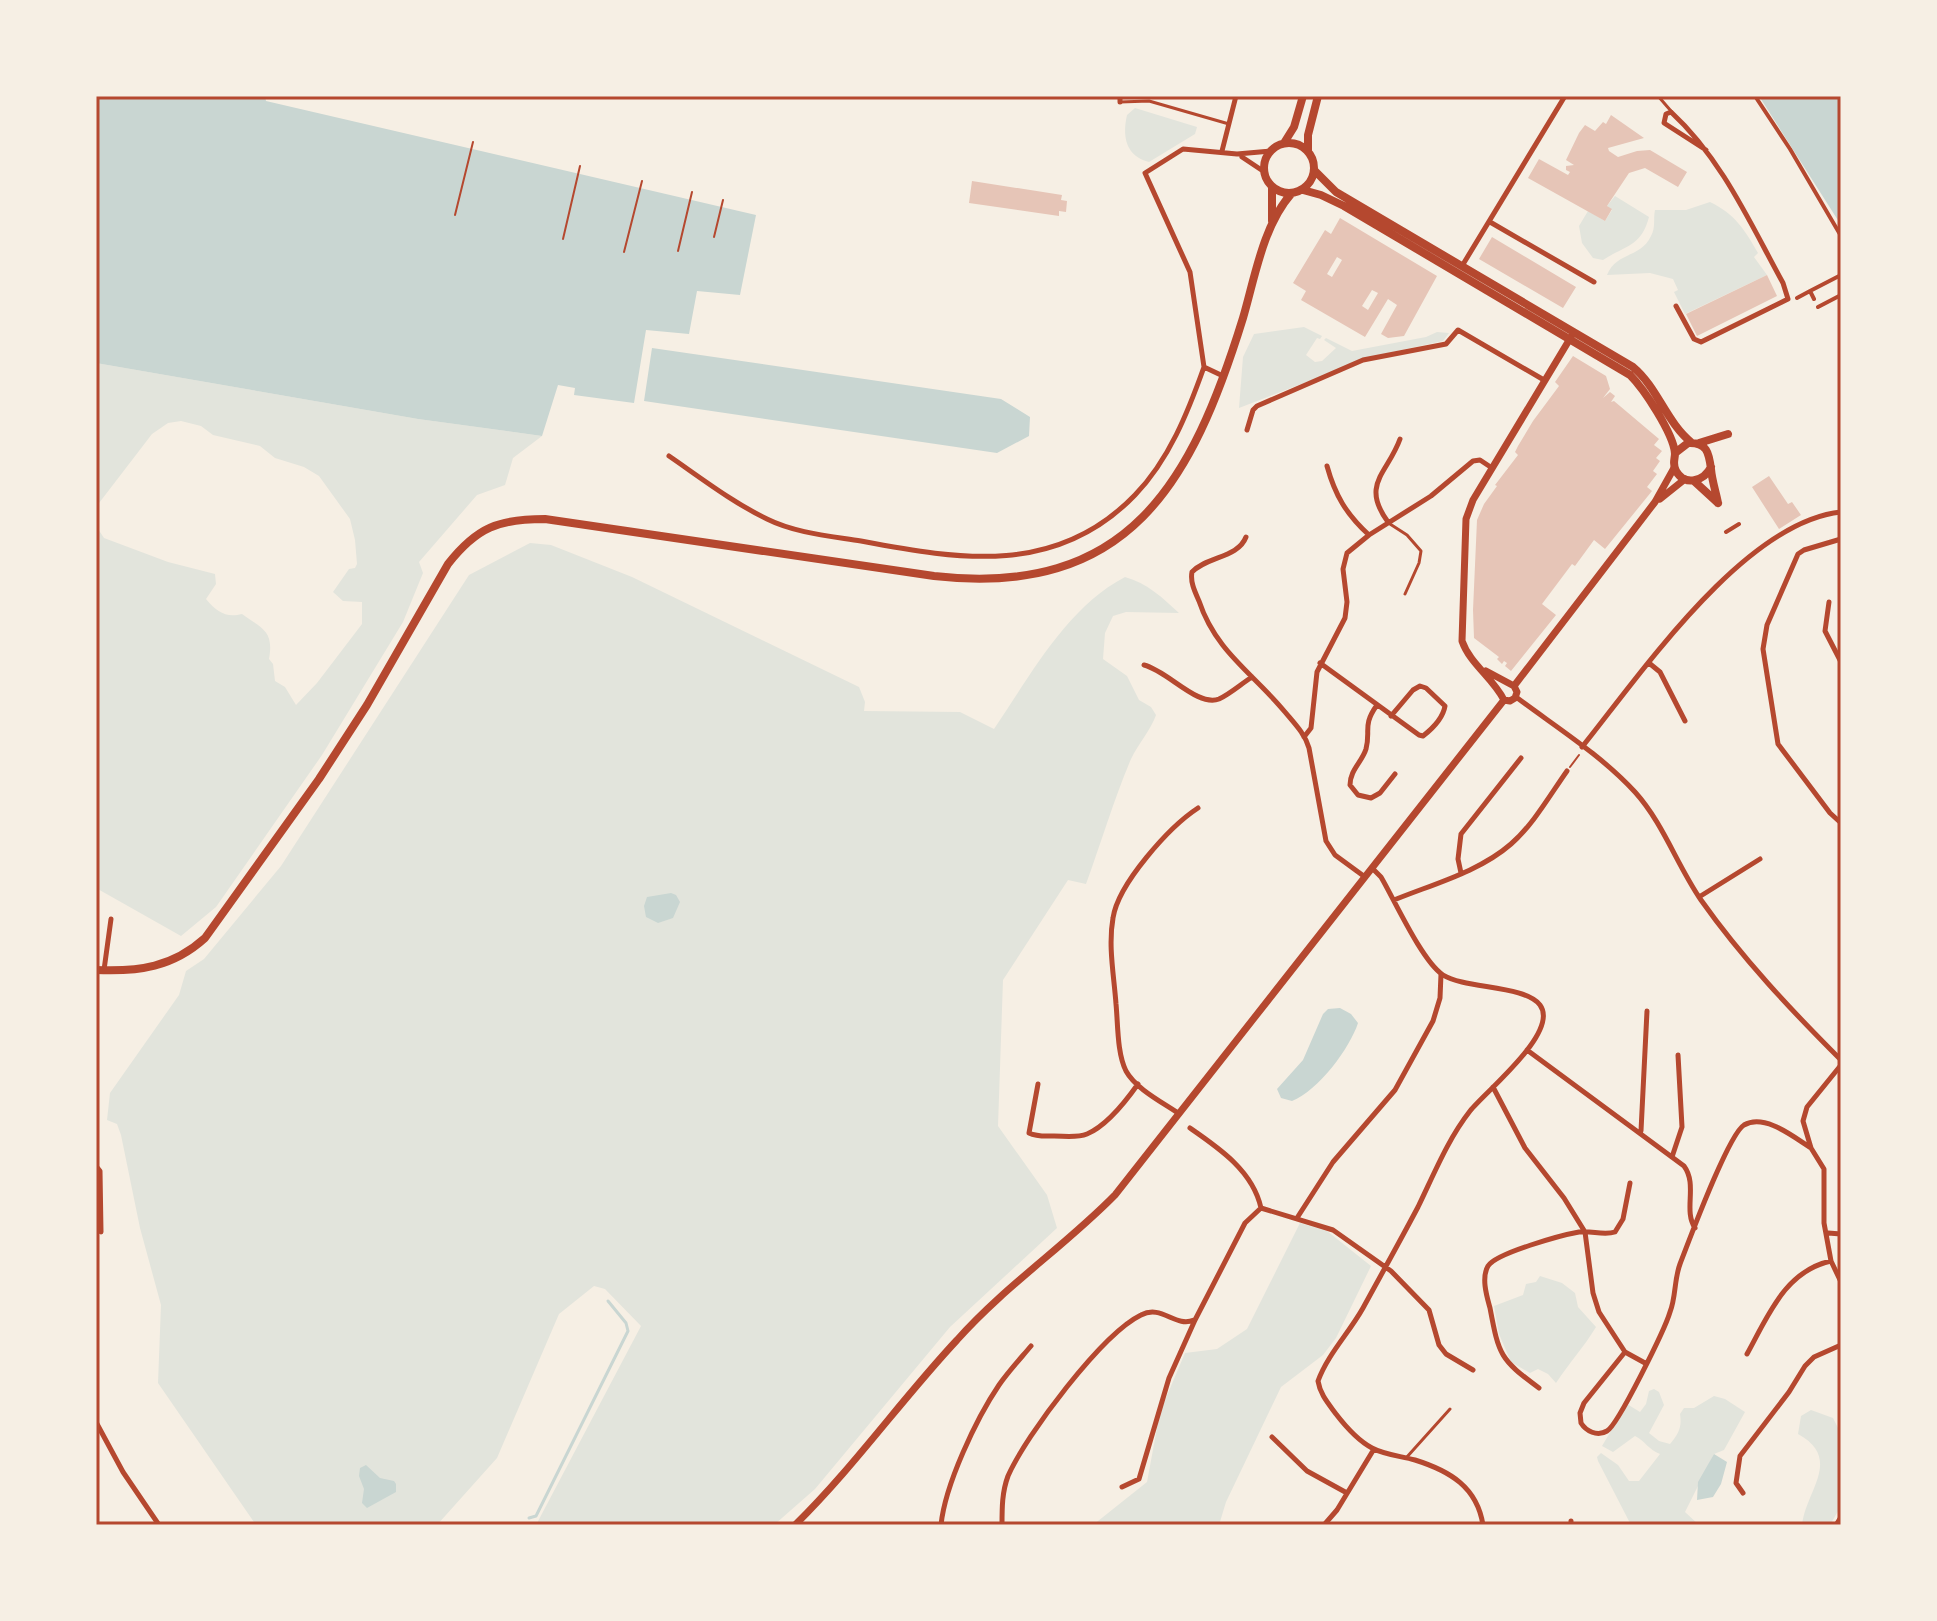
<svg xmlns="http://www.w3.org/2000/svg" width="1937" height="1621" viewBox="0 0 1937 1621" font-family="'Fira Sans',sans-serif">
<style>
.green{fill:#e2e4dc}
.water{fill:#c9d6d2}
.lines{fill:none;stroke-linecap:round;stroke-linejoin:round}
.stream{stroke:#c9d6d2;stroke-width:3}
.building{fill:#e6c5b7;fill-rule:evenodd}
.path{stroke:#b5482f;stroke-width:2}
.service{stroke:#b5482f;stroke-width:3}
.pedestrian{stroke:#b5482f;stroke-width:4}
.minor{stroke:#b5482f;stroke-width:5}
.tertiary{stroke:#b5482f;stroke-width:7}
.primary{stroke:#b5482f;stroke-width:8}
.neatline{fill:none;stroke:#b5482f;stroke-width:3}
</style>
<rect width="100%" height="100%" fill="#f6efe4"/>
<!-- green -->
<path class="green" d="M1135,108L1197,127L1195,134L1149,162C1126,156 1122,137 1127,115Z
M1615,196L1649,217C1641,247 1626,245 1603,260L1593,258L1582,243L1579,226L1588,211L1605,221L1612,210L1607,206Z
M1710,202C1735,214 1745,230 1758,253L1754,257L1767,275L1685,314L1674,292L1678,290L1673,279L1650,273L1607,275C1616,252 1641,258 1651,236C1656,227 1653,219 1655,210H1686Z
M1304,327L1322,336L1320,339L1317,338L1306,355L1315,362L1322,361L1336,348L1324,340L1326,338L1352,351L1426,337L1437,332L1449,333L1443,341L1374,356L1239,408L1243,357L1254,334Z
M96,363L418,419L542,436L513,458L505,485L477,495L419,562L423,573L403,622L322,755L216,907L181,936L96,888V526L104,538L168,562L215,574L216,584L206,599C217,612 226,618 242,614C263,629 274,631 269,659L273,664L275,681L285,687L296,705L317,683L362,624V602L343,601L333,592L349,569L355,568L357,564L355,540L350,519L319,476L304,467L275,458L260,446L213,435L201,426L181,421L168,423L152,434L96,507Z
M530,543L551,545L632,577L859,687L865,702L864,711L960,712L994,729C1031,675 1066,608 1125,577C1147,583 1163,598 1179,613L1126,612L1113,616L1105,633L1103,659L1127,676L1139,700L1151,707L1156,715C1151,730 1138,744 1131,759C1114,799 1101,843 1086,884L1068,880L1003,980L998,1126L1047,1195L1057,1228L950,1327L815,1489L774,1525H536L641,1326L605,1289L594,1286L559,1314L497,1458L437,1525H256L158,1383L161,1305L140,1228L121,1135L117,1124L107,1120L110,1093L179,995L186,971L204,959L281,866L469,575Z
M1300,1223L1327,1231L1371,1266L1336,1338L1323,1355L1281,1387L1226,1502L1219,1525H1093L1147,1482L1160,1412L1185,1353L1217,1349L1247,1329Z
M1540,1276L1562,1283L1575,1293L1578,1307L1596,1327C1584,1347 1569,1363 1556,1383L1548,1374L1538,1369L1530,1373L1511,1362L1499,1334L1494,1306L1523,1295L1526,1284L1536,1282Z
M1654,1389L1659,1392L1664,1405L1649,1433L1659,1441L1670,1444C1679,1433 1682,1427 1680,1414L1684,1408H1694L1714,1396L1725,1399L1745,1412L1724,1450L1714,1454L1685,1512L1699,1525H1631L1598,1461L1597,1457L1601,1453L1618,1465L1629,1481H1639L1660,1454C1649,1450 1645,1441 1635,1436L1613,1452L1602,1446L1627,1404L1640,1412L1646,1404L1649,1391Z
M1811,1410L1833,1418L1841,1434V1506L1830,1525H1802C1806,1490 1843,1459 1798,1434L1801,1416Z"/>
<!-- water -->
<path class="water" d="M96,96H265L266,101L756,215L740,295L697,291L689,334L646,330L634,403L574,395L575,388L558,385L542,436L418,419L96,363Z
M1759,96H1841V225Z
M652,348L1001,399L1030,417L1029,436L997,453L644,401Z
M671,893L676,895L680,902L673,918L658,923L646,917L644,906L647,897Z
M1340,1008L1351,1014L1358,1023C1350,1048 1318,1091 1292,1101L1281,1098L1277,1089L1303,1060L1323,1014L1328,1009Z
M1714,1454L1727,1462L1721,1484L1713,1497L1697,1500L1698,1482Z
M366,1465L380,1478L394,1481L396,1484V1492L367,1508L362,1503L364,1489L359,1476L360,1468Z"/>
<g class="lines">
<!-- stream -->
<path class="stream" d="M529,1518L536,1516L628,1331L626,1323L608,1301"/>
</g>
<!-- building -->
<path class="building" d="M1611,115L1644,138L1608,148L1609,151L1618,157L1637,151L1650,150L1687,172L1678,187L1645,168L1629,173L1607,206L1612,209L1605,221L1528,178L1539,159L1568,175L1570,172L1566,170V166L1574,165L1566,160L1579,133L1585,125L1595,131L1603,122L1606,124Z
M972,181L1062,195L1061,200L1067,201L1066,212L1059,211V216L969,203Z
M1340,218L1437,276L1404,336L1388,338L1381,334L1397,305L1388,299L1365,337L1301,300L1306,291L1293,283L1325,230L1331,234ZM1337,257L1342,260L1332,277L1327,274ZM1372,290L1378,293L1368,310L1362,306Z
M1492,237L1576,287L1563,308L1479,259Z
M1767,275L1777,296L1697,336L1686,314Z
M1573,356L1606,376L1610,389L1603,398L1610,392L1615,396L1611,402L1614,401L1659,439L1654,445L1662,451L1656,458L1660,461L1653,471L1657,474L1647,487L1652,491L1605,549L1594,540L1575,566L1572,564L1542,604L1556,615L1511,671L1505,666L1507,663L1504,661L1502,664L1497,659L1499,657L1474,638L1473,610L1477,520L1484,504L1497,486L1495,485L1518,455L1515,452L1518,446L1533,421L1559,386L1555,382Z
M1769,476L1788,504L1792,502L1801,515L1779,529L1752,487Z"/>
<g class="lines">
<!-- path -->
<path class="path" d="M455,215L473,142
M714,237L723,200
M563,239L580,166
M678,251L692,192
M624,252L642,181
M1570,767L1579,755"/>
<!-- service -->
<path class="service" d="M1658,96L1671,111
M1120,102L1149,101L1229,124
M1390,524L1407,535L1421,551L1419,563L1405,594
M1406,1458L1450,1409"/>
<!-- pedestrian -->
<path class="pedestrian" d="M1755,96L1790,149L1841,236
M1797,298L1810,291
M1814,299L1810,291L1841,275
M1818,307L1841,295
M1726,532L1739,524"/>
<!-- minor -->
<path class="minor" d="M1120,96V102
M1222,151L1236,96
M1242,157L1263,171
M1490,222L1594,282
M1462,266L1565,96
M1676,306L1694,339L1701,342L1788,299L1783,283C1750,223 1722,159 1671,112L1666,114L1664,123L1706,150
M1223,376L1204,367L1190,272L1145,173L1183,149L1237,154L1271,151
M1247,430L1253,410L1257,406L1363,360L1446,344L1458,330L1544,380
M669,456C701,478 732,502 767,519C795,533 830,536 861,541C961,560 1057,576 1135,495C1169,460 1188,412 1204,367
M1327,466C1335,495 1346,514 1369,535
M1388,522C1360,484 1388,473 1400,439
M1246,537C1238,558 1207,556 1192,572C1190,582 1195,592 1199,601C1216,652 1253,673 1285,712C1295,724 1305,734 1309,748L1326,841L1335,855L1365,877
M1841,539L1804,550L1798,554L1767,625L1763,649L1778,744L1830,813L1841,823
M1829,602L1825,631L1841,662
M1320,663L1419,735L1423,736C1432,729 1443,718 1445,706L1426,688L1420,686L1413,690L1391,716
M1649,663L1660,672L1685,721
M1144,665C1168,671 1197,707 1219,699C1230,694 1241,684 1252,677
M1516,697C1556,727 1601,755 1635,792C1663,823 1677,865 1701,900C1742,958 1791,1010 1841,1060
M1377,705C1362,726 1371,730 1366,749C1362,762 1350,770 1350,785L1358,795L1371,798L1380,793L1395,774
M1304,737L1311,728L1317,672L1345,618L1347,602L1343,569L1347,553L1369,535L1431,496L1473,461L1480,460L1492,468
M1582,747C1640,675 1744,522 1841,512
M1372,868L1381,877C1395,901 1422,961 1443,975C1465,989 1525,985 1540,1005C1560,1032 1486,1091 1470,1111C1448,1139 1434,1174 1418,1207C1400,1241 1381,1275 1363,1308C1349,1333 1328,1354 1318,1381C1320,1394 1328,1403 1336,1414C1346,1427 1357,1440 1372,1448C1385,1455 1401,1456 1415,1460C1450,1471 1477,1487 1483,1525
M1461,873L1458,859L1461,834L1521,758
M1699,897L1760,859
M1394,900C1433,884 1479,872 1511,844C1533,825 1550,795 1567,771
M104,970L111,919
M1527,1050L1684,1166C1698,1185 1683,1210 1695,1228
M1841,1065L1807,1107L1803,1121L1811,1148L1824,1169V1223L1831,1261L1841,1282
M1038,1084L1029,1133C1037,1137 1045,1136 1054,1136C1065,1136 1077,1138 1087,1134C1106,1126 1126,1101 1138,1084
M1493,1087L1525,1148L1564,1198L1585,1232L1593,1293L1599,1312L1625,1352L1645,1363
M1178,1113C1162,1102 1136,1089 1126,1071C1117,1053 1118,1024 1116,1004C1114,976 1108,946 1113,918C1118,884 1169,827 1198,808
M1190,1128C1219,1148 1253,1171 1261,1208
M1641,1131L1647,1011
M1672,1157L1682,1127L1678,1055
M96,1166L100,1171L101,1232
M1297,1218L1333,1162L1395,1090L1433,1021L1440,998L1441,974
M1828,1233L1841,1234
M1625,1352L1584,1403L1580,1413L1581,1423C1586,1431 1597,1437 1607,1431C1618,1425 1665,1329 1670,1312C1676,1297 1674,1280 1680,1264C1689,1241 1728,1135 1744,1125C1765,1113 1795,1138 1811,1148
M1747,1354C1768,1316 1785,1271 1831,1261
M1539,1388C1500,1359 1499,1356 1490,1308C1487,1297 1481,1278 1488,1266C1496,1253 1562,1235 1579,1232C1591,1230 1603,1236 1615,1232L1623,1219L1630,1183
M96,1422L123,1472L159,1525
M1272,1437L1307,1471L1347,1493
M1122,1487L1139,1479L1169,1378L1195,1320L1245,1223L1261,1208L1333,1230L1391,1271L1429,1310L1439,1345L1446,1354L1473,1370
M1743,1493L1736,1483L1740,1456L1789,1392L1805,1366L1814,1357L1841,1345
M1571,1521V1525
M941,1525C945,1485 976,1419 999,1385C1008,1372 1020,1359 1031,1346
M1002,1525C1002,1508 1002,1492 1008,1476C1026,1435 1102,1334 1141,1315C1162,1304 1175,1328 1194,1320
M1324,1525L1337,1510L1374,1449
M1836,1525L1841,1517"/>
<!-- tertiary -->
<path class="tertiary" d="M1660,499L1685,479
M1486,671L1514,686
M1514,686L1655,502L1674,468
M1504,700C1493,678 1470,664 1462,641L1466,519L1473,500L1571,337
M1504,700L1510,701L1515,698L1517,692L1514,686
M795,1525C854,1467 901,1400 957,1340C1005,1286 1065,1246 1115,1195L1504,700"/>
<!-- primary -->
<path class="primary" d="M1264 168a25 25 0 1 1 50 0a25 25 0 1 1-50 0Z
M1284,143L1294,127L1303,96
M1308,151V135L1318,96
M1314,170L1336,192L1633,367C1658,388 1666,422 1692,443
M1303,190L1321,195L1344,206L1630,375C1644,389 1673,433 1675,453C1675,460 1672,464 1676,471C1685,487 1704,481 1711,467
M1272,221V187
M1699,443L1728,434
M1675,453L1688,443C1707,442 1709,453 1711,469C1712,481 1716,492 1718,503
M1694,481L1718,503
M96,970C139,972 173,967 205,938L319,779L367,705L448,564C477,527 499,519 545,519L934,576C1129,598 1192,483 1243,318C1255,277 1263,226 1291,194"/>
</g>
<!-- border -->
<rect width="1937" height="1621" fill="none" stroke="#f6efe4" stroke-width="196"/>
<rect x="98" y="98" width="1741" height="1425" class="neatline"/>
</svg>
